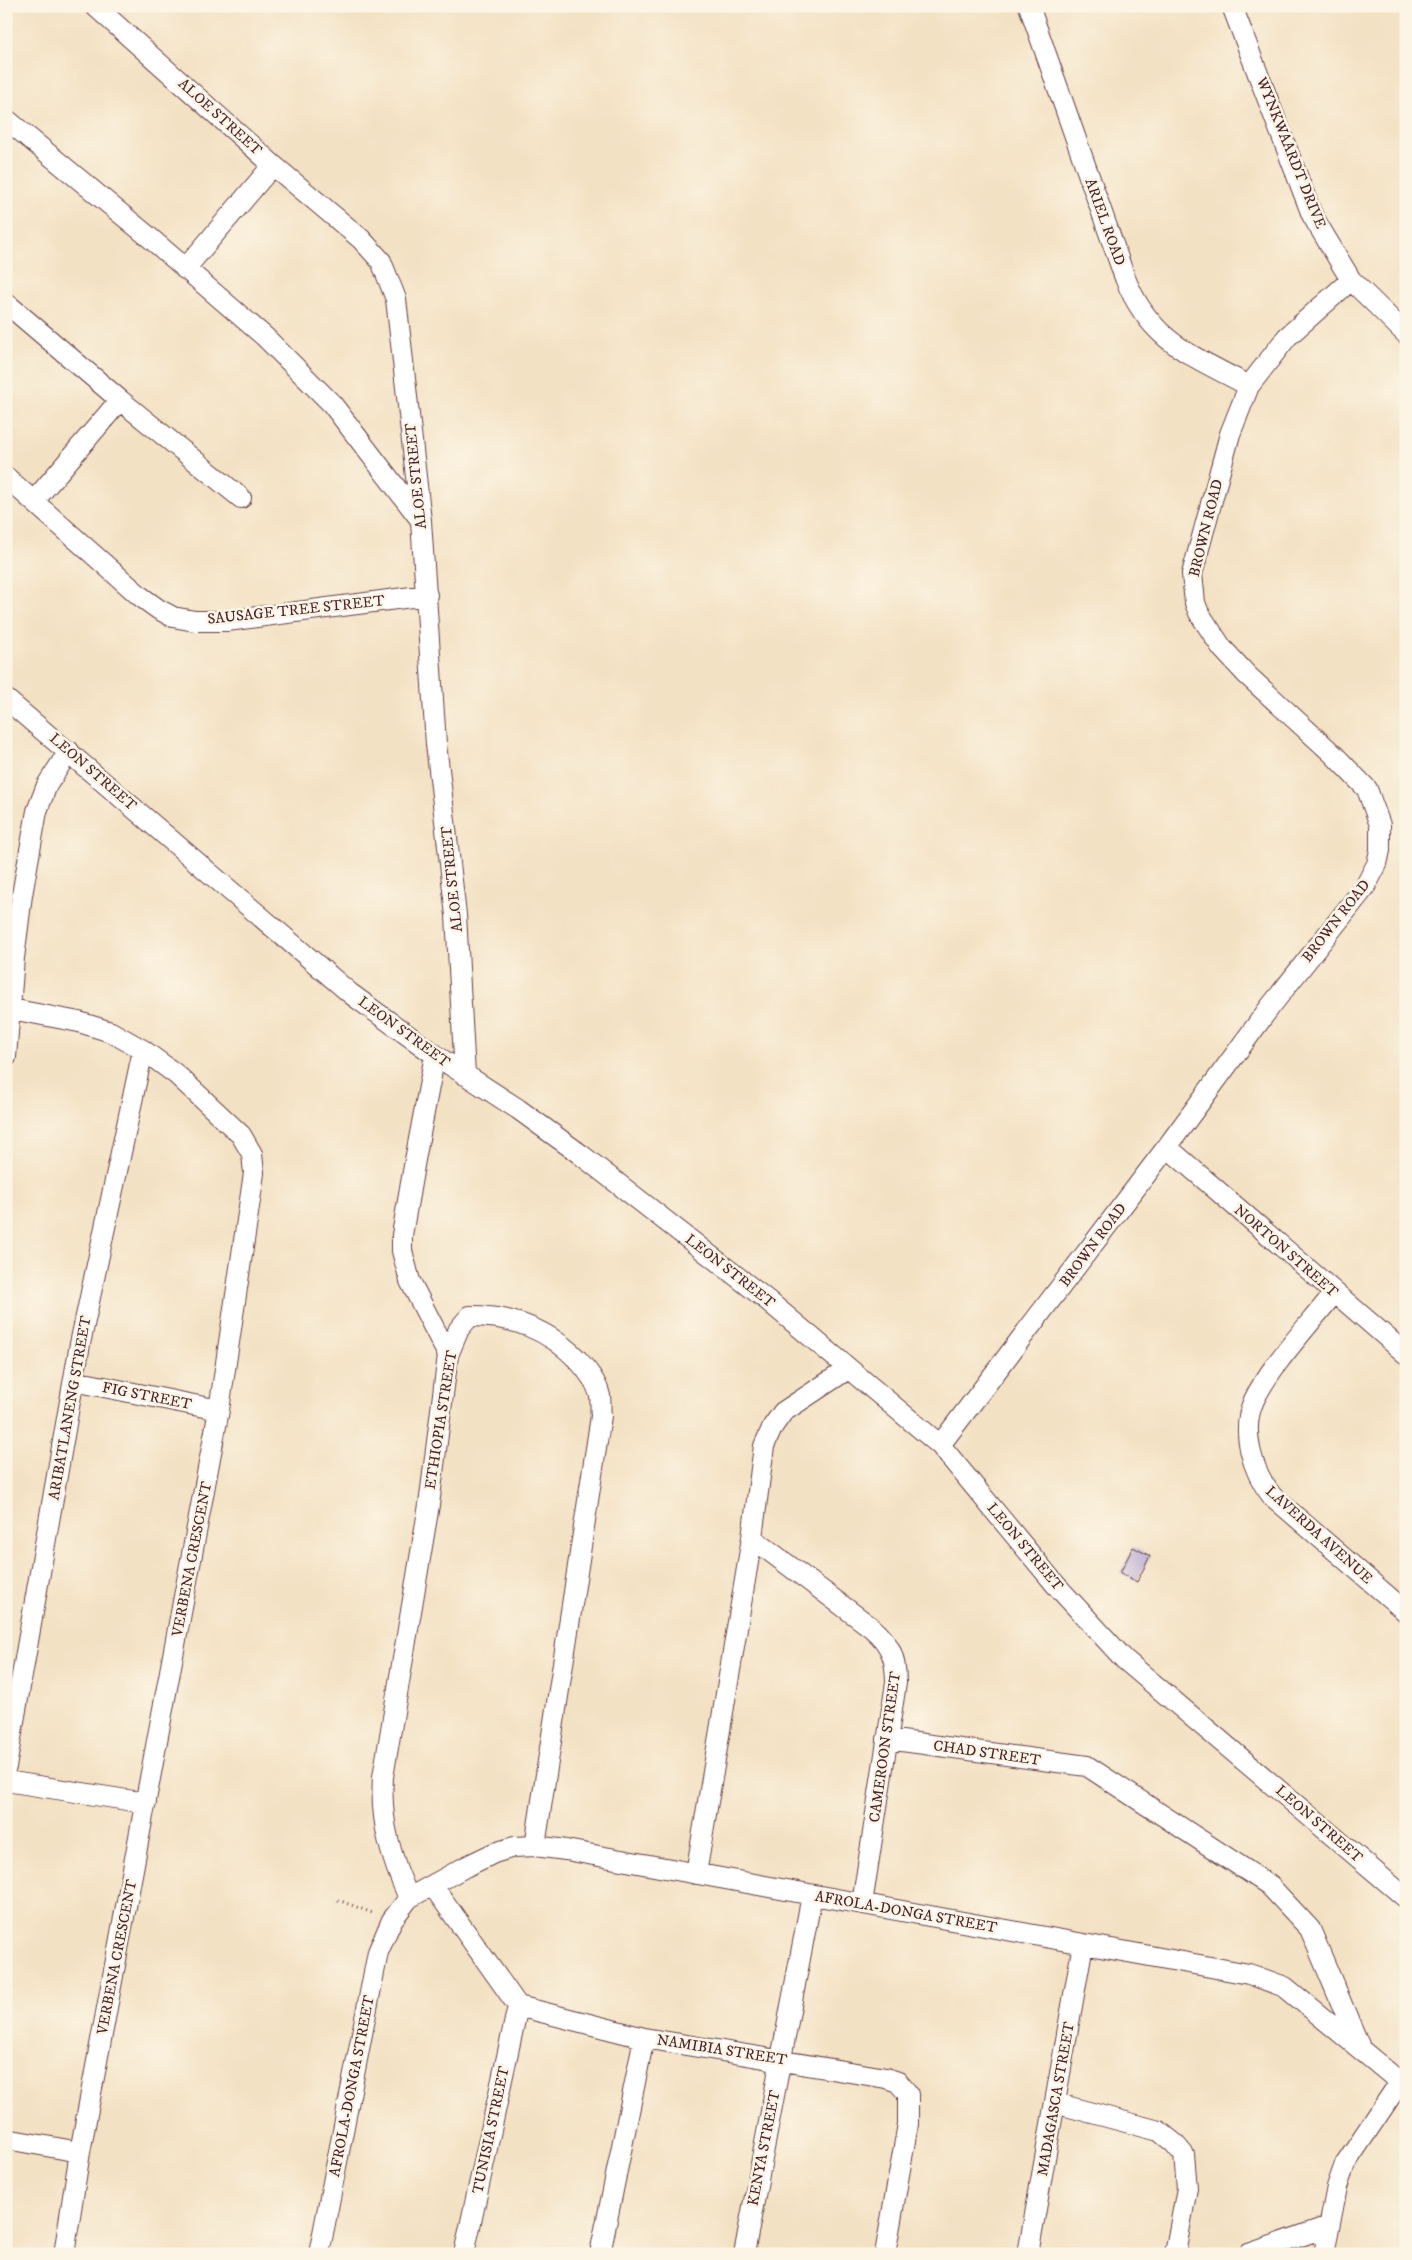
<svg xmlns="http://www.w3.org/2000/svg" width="1412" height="2260" viewBox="0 0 1412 2260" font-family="'IM FELL DW Pica',serif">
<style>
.building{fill:#b8a9d2}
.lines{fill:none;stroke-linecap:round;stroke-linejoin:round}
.minor-casing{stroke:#633c42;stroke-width:22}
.path{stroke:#633c42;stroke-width:3;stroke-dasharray:1 4;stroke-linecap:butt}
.minor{stroke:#fff;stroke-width:20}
.labels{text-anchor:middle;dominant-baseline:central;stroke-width:5;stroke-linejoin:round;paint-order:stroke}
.street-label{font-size:15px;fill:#4a1f2b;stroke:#fcf5e5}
</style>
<rect width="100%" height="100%" fill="#fcf5e5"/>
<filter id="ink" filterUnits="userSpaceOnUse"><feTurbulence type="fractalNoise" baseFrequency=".02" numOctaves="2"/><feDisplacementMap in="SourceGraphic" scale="10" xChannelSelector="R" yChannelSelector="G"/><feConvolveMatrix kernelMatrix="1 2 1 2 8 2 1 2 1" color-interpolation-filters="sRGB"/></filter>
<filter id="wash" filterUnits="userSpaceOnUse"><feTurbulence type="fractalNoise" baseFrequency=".0096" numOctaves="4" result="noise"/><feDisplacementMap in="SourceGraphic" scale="20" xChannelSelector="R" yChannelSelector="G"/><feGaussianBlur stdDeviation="1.12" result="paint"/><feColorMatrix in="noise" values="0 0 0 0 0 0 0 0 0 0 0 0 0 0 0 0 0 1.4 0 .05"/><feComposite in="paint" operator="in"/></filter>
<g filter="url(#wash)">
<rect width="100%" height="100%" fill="#f3e1c3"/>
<g id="blocks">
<!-- building -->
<path class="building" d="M1133,1547L1150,1556L1137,1582L1120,1573Z"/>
</g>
</g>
<g filter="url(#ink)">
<use href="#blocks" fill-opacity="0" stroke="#633c42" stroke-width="1"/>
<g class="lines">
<defs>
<path id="minor" d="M95,6L273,165L361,239L381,261L396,299L421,521L436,744L456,915L465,1075
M1029,6L1125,278C1151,343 1192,355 1249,386
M1232,6L1312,215L1351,280L1406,334
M6,119L149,237L265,337L332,404L420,519
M185,269L273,165
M6,303L120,400L241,498
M6,477L140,596L158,609L173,617L195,621H227L427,595
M34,501L120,400
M6,699L351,994L435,1055L518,1109L580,1154L767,1300L940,1445L1055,1584L1124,1659L1406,1898
M6,1008L79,1022L111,1032L143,1050L177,1075L241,1135L252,1154L254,1173L219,1410L80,2152L64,2254
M435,1055L415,1160L402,1235V1251L410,1281L448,1355
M6,1057L14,958L22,895L37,811L47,785L69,751
M1167,1147L1406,1354
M1334,1293C1310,1324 1270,1366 1254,1400C1240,1431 1252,1471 1272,1496L1406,1612
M74,1381L219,1410
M940,1445L1167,1147L1270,1007L1365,887L1377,864L1380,850V825L1367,789L1334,755L1247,675L1222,648L1199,613L1195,603L1192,574L1230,434L1249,386L1287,337L1351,280
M752,1538L872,1628C891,1644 896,1659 896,1683L862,1904
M887,1739L1087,1766L1269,1885L1310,1929L1359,2045
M6,1767L80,1344L143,1050
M6,1781L146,1803
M696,1874L752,1538L764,1446L773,1426L783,1412L848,1369
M433,1886L518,2006L644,2038L886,2078L898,2082L908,2094V2124L885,2254
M409,1898C391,1859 380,1821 383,1777L429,1505L448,1355L459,1329L470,1316C513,1316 548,1329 578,1360C587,1370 597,1382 600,1396C601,1402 600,1409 601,1416L535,1846
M1055,2103L1159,2131L1174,2143L1184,2155L1187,2188L1175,2254
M6,2139L80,2152
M319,2254L378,1952L392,1920L409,1898L465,1867L494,1853L514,1847L535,1846L566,1850L1249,1974L1285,1987L1406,2087
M464,2254L518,2006
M600,2254L644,2038
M744,2254L812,1895
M1028,2254L1083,1944
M1249,2254L1329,2226
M1324,2254L1337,2187L1345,2164L1400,2082"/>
</defs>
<!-- minor casing -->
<use href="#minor" class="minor-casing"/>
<!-- path -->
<path class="path" d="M338,1900L375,1914"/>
<!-- minor -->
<use href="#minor" class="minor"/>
</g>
</g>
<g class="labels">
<!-- street labels -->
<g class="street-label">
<text transform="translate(220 117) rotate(42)">ALOE STREET</text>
<text transform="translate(1291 153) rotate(68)">WYNKWAARDT DRIVE</text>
<text transform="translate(1105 222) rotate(70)">ARIEL ROAD</text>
<text transform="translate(416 476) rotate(-96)">ALOE STREET</text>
<text transform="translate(1206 528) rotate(-76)">BROWN ROAD</text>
<text transform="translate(296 610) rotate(-6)">SAUSAGE TREE STREET</text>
<text transform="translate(93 772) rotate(41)">LEON STREET</text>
<text transform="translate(452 879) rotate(-96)">ALOE STREET</text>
<text transform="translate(1336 921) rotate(-52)">BROWN ROAD</text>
<text transform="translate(404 1032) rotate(36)">LEON STREET</text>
<text transform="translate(1093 1245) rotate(-53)">BROWN ROAD</text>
<text transform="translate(1286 1251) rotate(41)">NORTON STREET</text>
<text transform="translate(730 1271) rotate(38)">LEON STREET</text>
<text transform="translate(147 1396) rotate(11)">FIG STREET</text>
<text transform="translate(70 1408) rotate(-80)">ARIBATLANENG STREET</text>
<text transform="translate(441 1420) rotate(-81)">ETHIOPIA STREET</text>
<text transform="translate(1319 1535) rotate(42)">LAVERDA AVENUE</text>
<text transform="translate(1025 1547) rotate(50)">LEON STREET</text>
<text transform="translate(192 1559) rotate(-79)">VERBENA CRESCENT</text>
<text transform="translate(885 1747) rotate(-82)">CAMEROON STREET</text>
<text transform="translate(987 1753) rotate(8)">CHAD STREET</text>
<text transform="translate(1319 1824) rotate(41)">LEON STREET</text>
<text transform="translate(906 1912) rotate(10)">AFROLA-DONGA STREET</text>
<text transform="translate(117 1957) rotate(-79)">VERBENA CRESCENT</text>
<text transform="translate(722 2050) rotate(9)">NAMIBIA STREET</text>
<text transform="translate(352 2086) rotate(-79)">AFROLA-DONGA STREET</text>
<text transform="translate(1056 2099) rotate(-80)">MADAGASCA STREET</text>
<text transform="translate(491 2130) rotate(-78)">TUNISIA STREET</text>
<text transform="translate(764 2148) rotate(-79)">KENYA STREET</text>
</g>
</g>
<!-- margin -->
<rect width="1412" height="2260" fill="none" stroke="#fcf5e5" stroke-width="25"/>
</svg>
